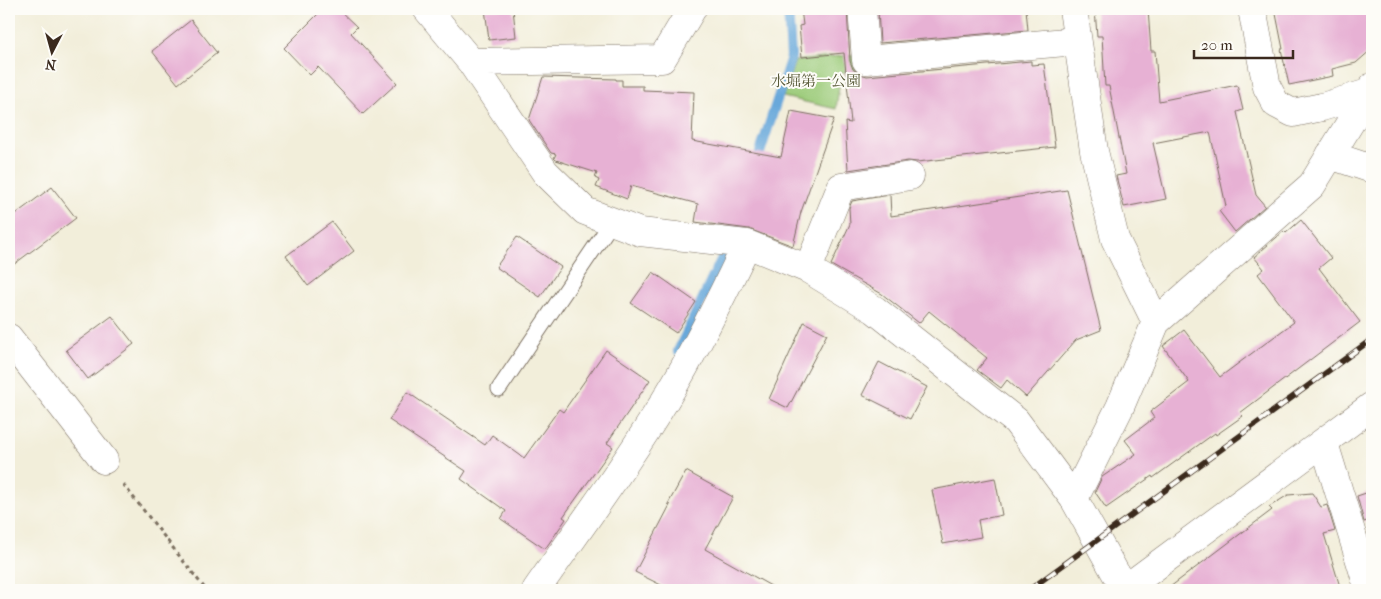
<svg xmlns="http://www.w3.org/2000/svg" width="1381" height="599" viewBox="0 0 1381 599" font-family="'IM FELL French Canon','Noto Serif JP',serif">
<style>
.green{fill:#9bcb79;stroke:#6b7a4c}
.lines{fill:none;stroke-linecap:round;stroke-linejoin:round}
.stream{stroke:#66a7da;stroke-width:10}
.building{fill:#e7b1d4}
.lane-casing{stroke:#7b6f60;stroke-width:17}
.street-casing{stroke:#7b6f60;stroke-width:29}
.path{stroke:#7b6f60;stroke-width:3;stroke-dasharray:4 4;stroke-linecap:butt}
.lane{stroke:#fff;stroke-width:15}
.street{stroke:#fff;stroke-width:28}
.rail-casing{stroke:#3b2a1e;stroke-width:5.5}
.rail{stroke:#fdfcf7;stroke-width:4;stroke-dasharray:11;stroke-linecap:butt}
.labels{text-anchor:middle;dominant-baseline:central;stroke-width:4;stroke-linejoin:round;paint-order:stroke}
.park-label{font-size:15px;fill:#585a39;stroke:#fdfcf7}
</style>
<rect width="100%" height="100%" fill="#fdfcf7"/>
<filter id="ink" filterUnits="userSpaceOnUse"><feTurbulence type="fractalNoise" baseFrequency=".02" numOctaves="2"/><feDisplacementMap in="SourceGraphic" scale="10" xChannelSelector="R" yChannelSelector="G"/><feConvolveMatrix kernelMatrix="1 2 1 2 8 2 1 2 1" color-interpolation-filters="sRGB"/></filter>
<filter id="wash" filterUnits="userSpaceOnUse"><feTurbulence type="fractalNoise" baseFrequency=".0096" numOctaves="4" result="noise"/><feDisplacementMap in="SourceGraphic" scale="20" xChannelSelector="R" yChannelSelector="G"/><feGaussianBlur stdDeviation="1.12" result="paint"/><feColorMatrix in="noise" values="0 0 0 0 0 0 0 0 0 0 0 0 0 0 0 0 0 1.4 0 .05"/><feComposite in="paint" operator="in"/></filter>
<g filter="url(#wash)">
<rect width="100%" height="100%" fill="#f2eeda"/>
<!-- green -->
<path class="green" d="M857,54L858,70L841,73L836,109L783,97L795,61Z"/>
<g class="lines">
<!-- stream -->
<path class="stream" d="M756,165L791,57L788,9
M678,351L737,226L741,214"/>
</g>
<g id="blocks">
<!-- building -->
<path class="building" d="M323,9H338L357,27L351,33L397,83L363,114L318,67L310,75L284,48Z
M485,9H513L516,37L489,40Z
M801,9H847L850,61L853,69L860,74L867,76L1031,61V65L1044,64L1055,147L917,162L908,161L848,170L845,122L851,123L844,53L802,57L799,26L803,25Z
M878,9H1026L1028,30L880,43Z
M1095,9H1148L1151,51H1155L1159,101L1237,85L1243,110L1237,112L1256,195L1265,206L1235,232L1219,211L1226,206L1210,132L1153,143L1166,199L1124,207L1116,176L1126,174L1109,86H1105L1102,36H1097Z
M1275,9H1372V49L1356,63L1332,69L1333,76L1289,85L1281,49H1283Z
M191,20L217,53L178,84L152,51Z
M543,77L616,79V80H622V86H643V90L694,92L692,141L781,157L791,111L834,119L801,212L793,246L749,229L695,222L698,204L631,186L627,199L596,187L599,180L595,178L597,173L556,160L554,158L556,154L551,153L529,120Z
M52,187L76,218L9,268V219Z
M1067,190L1101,330L1076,340L1026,397L1007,380L1001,388L977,370L987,358L929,311L919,323L882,294L831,265L850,224L849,208L852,201L890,195L891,216Z
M1301,220L1331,258L1319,268L1360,322L1240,413L1243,416L1216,435L1215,433L1153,478L1152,476L1106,508L1095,492L1102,477L1136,454L1125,440L1154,418L1150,412L1189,382L1163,346L1184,330L1220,377L1294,322L1258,274L1264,269L1254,257L1284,231L1286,233Z
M332,222L354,251L308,286L286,256Z
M517,237L561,267L540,297L496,267Z
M653,272L696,302L676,333L631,303Z
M112,316L134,344L88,379L66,350Z
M804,322L827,334L788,408L769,399Z
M606,350L650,380L607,443L613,447L563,517L566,519L545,549L501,519L506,511L461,479L466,471L389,420L407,392L485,445L492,435L524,458L559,409L563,412Z
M879,362L927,387L910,419L862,395Z
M686,471L733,497L705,549L778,590H671L635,572L670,505L668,504Z
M995,478L1002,515L978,520L981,537L943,544L932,490Z
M1372,491V519L1364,522L1357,496Z
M1312,493L1321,507L1327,505L1335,531L1324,534L1341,590H1166L1272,510L1269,507L1288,495Z"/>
</g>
</g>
<g filter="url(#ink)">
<use href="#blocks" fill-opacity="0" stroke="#7b6f60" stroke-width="1"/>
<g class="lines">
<defs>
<path id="lane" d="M499,389L612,222"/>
<path id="street" d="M427,9L471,62L545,172L585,211L640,232L747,244L808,269L875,310L1016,421L1074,499L1116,574L1132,590
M862,9L866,60L1077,41
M1073,9L1094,151L1115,239L1156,322L1120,407L1074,499
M1252,9L1267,87L1276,104L1293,113L1322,107L1368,93
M471,62L662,59L692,9
M1330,155L1369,168L1372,167
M808,269L841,187L910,176
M1156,322L1312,185L1372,87
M9,338L104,460
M1324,443L1369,590
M1129,586L1372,406
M536,590C584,522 634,454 676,382C702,337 725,290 747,244"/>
</defs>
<!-- lane casing -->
<use href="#lane" class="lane-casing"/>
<!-- street casing -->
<use href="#street" class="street-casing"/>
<!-- path -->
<path class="path" d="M123,484L206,590"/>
<!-- lane -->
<use href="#lane" class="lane"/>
<!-- street -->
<use href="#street" class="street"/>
<defs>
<path id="rail" d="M1029,590L1372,339"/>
</defs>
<!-- rail casing -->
<use href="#rail" class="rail-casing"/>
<!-- rail -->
<use href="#rail" class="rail"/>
</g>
</g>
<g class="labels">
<!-- park labels -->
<g class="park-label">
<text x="816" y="81">水堀第一公園</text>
</g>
</g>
<!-- margin -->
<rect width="1381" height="599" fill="none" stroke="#fdfcf7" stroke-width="30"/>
<!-- north arrow -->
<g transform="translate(52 52) rotate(186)" stroke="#fdfcf7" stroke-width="4" paint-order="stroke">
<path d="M0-4L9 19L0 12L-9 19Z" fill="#3b2a1e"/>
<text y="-8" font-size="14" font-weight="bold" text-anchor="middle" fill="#3b2a1e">N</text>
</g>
<!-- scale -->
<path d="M1194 50v8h99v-8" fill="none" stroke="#3b2a1e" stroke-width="2.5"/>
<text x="1201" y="50" font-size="15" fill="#3b2a1e" stroke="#fdfcf7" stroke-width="4" paint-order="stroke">20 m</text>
</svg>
